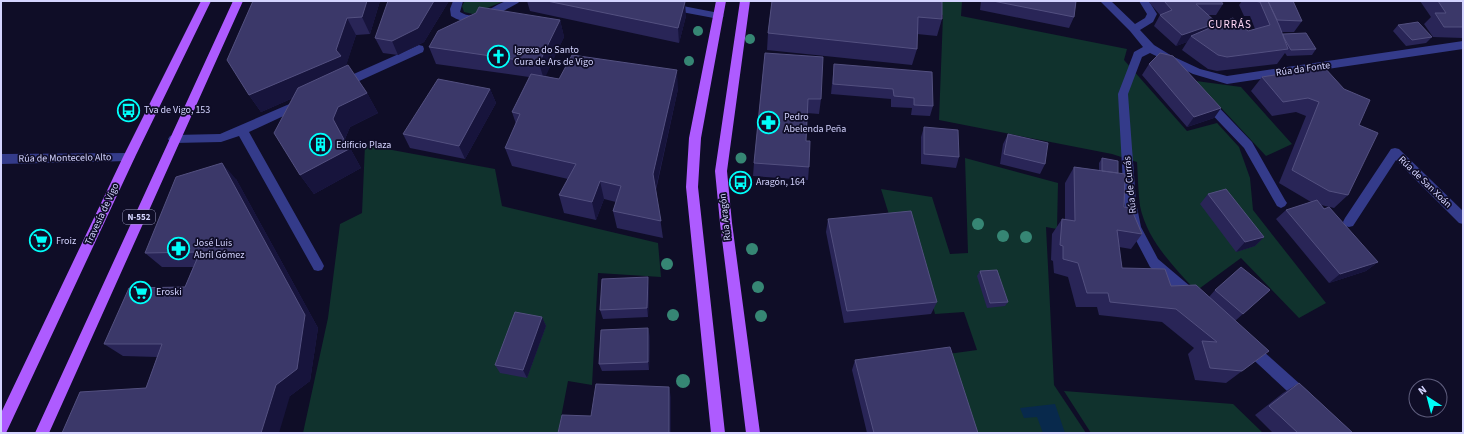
<svg xmlns="http://www.w3.org/2000/svg" width="1464" height="434" viewBox="0 0 1464 434" font-family="'Source Sans 3',sans-serif">
<style>
.green{fill:#10322d}
.water{fill:#08294c}
.lines{fill:none;stroke-linecap:round;stroke-linejoin:round}
.minor{fill:#343b8a;fill-rule:evenodd}
.major{fill:#ae5bff;fill-rule:evenodd}
.tree{fill:#368674}
.wall{fill:#292557}
.shaded-wall{fill:#17143c}
.building{fill:#3b3869;stroke:#535080}
.labels{text-anchor:middle;dominant-baseline:central;stroke-width:3.5;stroke-linejoin:round;paint-order:stroke}
.shield{fill:#0f0d27;stroke:#9998be;stroke-width:1}
.shield-label{font-size:9px;font-weight:bold;fill:#d4d4ff}
.poi-label{font-size:10px;fill:#d4d4ff;stroke:#0f0d27;text-anchor:start}
.street-label{font-size:10px;fill:#d4d4ff;stroke:#0f0d27}
.neighbourhood-label{font-size:11px;letter-spacing:1px;fill:#ffd6f5;stroke:#0f0d27}
</style>
<rect width="100%" height="100%" fill="#0f0d27"/>
<!-- green -->
<path class="green" d="M465,1H504L473,14L464,12L462,6Z
M933,1H962L961,16L1127,49L1124,60L1187,131L1217,123L1239,147L1250,178L1253,210L1326,303L1299,318L1241,258L1196,291C1173,266 1147,240 1140,206C1138,192 1138,177 1137,162L1112,154L939,120L943,15L932,13Z
M1196,81L1241,87L1292,144L1266,156Z
M365,145L495,169L502,206L658,243L661,277L598,273L592,385L568,381L558,433H303L328,318L340,224L362,213Z
M965,158L1058,183L1057,229L1046,227L1054,385L1086,433H974L948,354L977,350L964,312L935,314L911,220L891,221L881,189L932,197L950,254L968,253Z
M1064,391L1233,404L1263,433H1091Z"/>
<!-- water -->
<path class="water" d="M1055,404L1065,433H1043L1037,417L1024,418L1020,408Z"/>
<g class="lines">
<!-- minor -->
<path class="minor" d="M453,1H463L460,12C478,23 491,5 507,1C511,0 516,1 520,1L518,3C497,14 475,31 451,16L450,9Z
M634,1H657L719,13L724,16L719,19L639,4Z
M1100,1H1111L1135,24L1145,18L1147,14L1139,1H1149L1157,14L1153,22L1140,30L1154,45L1172,56L1200,69L1227,76L1463,41V49L1227,84L1193,74L1150,53L1142,57L1128,94L1136,202L1141,227L1158,259L1197,292L1198,296L1197,300L1192,302L1187,300L1150,267L1129,227L1124,202L1118,94L1133,55L1134,52L1143,47L1130,31Z
M419,45L423,46L424,49L423,52L346,87H338L337,84L338,81Z
M1206,97L1210,98L1252,142L1285,200L1287,203L1285,206L1281,208L1277,206L1244,148L1202,104L1201,101L1202,98Z
M301,99L305,100L306,103L305,106L249,132L322,262L324,266L322,270L318,271L314,270L239,136L221,142L174,143L170,142L168,139L170,136L174,135L220,134Z
M1395,148L1399,149L1463,211V224L1459,223L1396,160L1353,226L1349,227L1345,226L1343,222L1345,218L1391,149Z
M129,153L133,154L135,157L133,160L129,161L1,164V154Z
M1249,341L1254,343L1310,393L1312,398L1310,403L1305,405L1300,403L1244,351L1242,347L1244,343Z"/>
<!-- major -->
<path class="major" d="M201,1H211L135,157L6,433H1V413L123,157Z
M233,1H243L49,433H35Z
M716,1H726L701,138L698,187L725,433H711L686,187L689,138Z
M740,1H750L727,171L732,223L760,433H746L720,223L715,171Z"/>
</g>
<!-- trees -->
<g class="tree">
<circle cx="698" cy="31" r="5"/>
<circle cx="750" cy="39" r="5"/>
<circle cx="689" cy="61" r="5"/>
<circle cx="741" cy="158" r="5.5"/>
<circle cx="978" cy="224" r="6"/>
<circle cx="1003" cy="236" r="6"/>
<circle cx="1026" cy="237" r="6"/>
<circle cx="752" cy="249" r="6"/>
<circle cx="667" cy="264" r="6"/>
<circle cx="758" cy="287" r="6"/>
<circle cx="673" cy="315" r="6"/>
<circle cx="761" cy="316" r="6"/>
<circle cx="683" cy="381" r="7"/>
</g>
<!-- wall -->
<path class="wall" d="M253,1H380L370,34L356,35L346,65L367,93L378,113L350,127L345,139L361,168L314,194L300,175L293,98L261,112L249,95Z
M388,1H449L424,42L398,55L383,53L375,38Z
M527,1H682L686,16L679,43L530,11Z
M772,1L942,19L937,36L917,34V49L912,65L767,50L768,33Z
M981,1H1076L1074,17L1069,28L980,10Z
M1148,1H1221L1223,4L1216,15H1208L1217,23L1215,25L1248,31L1255,29L1250,16H1244L1239,5L1242,1H1293L1302,21L1294,32H1282L1283,34L1316,49L1312,55L1287,56L1285,53L1277,64L1217,71L1208,69L1182,50L1187,42L1176,46L1154,26L1160,15Z
M1420,1H1463V38L1433,37L1424,24L1431,17Z
M560,20L564,37L545,76L559,79L678,89L656,190L663,238L617,228L613,211L616,202L604,199L596,220L564,213L559,195L568,179L512,166L505,148L516,124L512,112L529,77L436,64L429,47Z
M1398,25L1432,37L1426,43L1406,46L1393,31Z
M765,53L821,99L819,114L807,113L806,141L809,167L808,180L753,176L754,163Z
M834,64L933,106L930,116L911,115L912,108L891,107V99L831,94Z
M1149,64L1221,108L1214,118L1187,127L1142,75Z
M1324,67L1359,125L1348,195L1334,208L1321,205L1378,262L1366,271L1329,283L1276,219L1286,210L1311,202L1279,183L1306,116L1296,112L1272,116L1251,91L1262,77Z
M490,89L496,103L465,159L410,148L403,134Z
M924,127L959,157L956,168L921,164V137Z
M1008,134L1045,164L1040,174L1000,164L1003,144Z
M1102,158L1118,173L1124,207L1142,234L1131,249L1119,247L1122,268L1171,286L1209,297L1215,290H1270L1235,321L1269,351L1226,383L1195,380L1188,354L1194,348L1162,322L1099,315L1097,307H1076L1068,277L1054,273L1053,261L1051,260L1052,234L1062,219H1065V183L1074,167L1099,170V163Z
M236,179L318,328L310,381L290,396L146,388L157,357L123,356L104,344L185,287L193,267H162L145,253Z
M1208,194L1264,237L1255,246L1236,252L1200,204Z
M828,219L937,302L931,314L844,323L826,232Z
M980,271L1008,302L1005,306L987,308L977,276Z
M649,286L648,317L603,319L600,310Z
M542,317L546,326L527,378L500,373L495,365Z
M650,336L649,370L602,371L599,364Z
M855,360L978,433H867L852,370Z
M1299,383L1353,433H1273L1255,415L1283,393Z"/>
<!-- shaded-wall -->
<path class="shaded-wall" d="M367,1H380L370,34L362,17Z
M434,1H449L424,42L398,55L392,41Z
M685,2L686,16L679,43L678,28Z
M347,18L356,35L346,66L350,73L261,112L249,95L336,50Z
M560,20L564,37L544,80L539,63Z
M1217,23L1210,34L1191,36L1187,42L1176,46L1182,35Z
M677,70L678,89L655,192L653,174Z
M490,89L496,103L465,159L459,146Z
M367,93L378,113L350,127L345,139L361,168L314,194L300,175L333,119L338,107Z
M1221,108L1214,118L1187,127L1194,117Z
M222,163L236,179L318,328L310,381L290,396L279,433H261Z
M600,181L604,199L596,220L592,202Z
M1264,237L1255,246L1236,252L1245,242Z
M1378,262L1366,271L1329,283L1340,274Z
M648,277L649,286L648,317L647,308Z
M542,317L546,326L527,378L523,370Z
M648,328L650,336L649,370L648,362Z
M669,387L671,397V433H669Z"/>
<!-- building -->
<path class="building" d="M253,1H367L362,17L347,18L336,50L341,56L249,95L227,60Z
M388,1H434L418,28L392,41L375,38Z
M547,1H682L685,2L678,28Z
M772,1H942V19L918,17L917,49L768,33Z
M993,1H1076L1074,17Z
M1164,1H1221L1223,4H1196L1217,23L1182,35L1160,15L1172,10Z
M1254,1H1268L1279,25L1288,49L1227,57L1218,55L1191,36L1233,18L1248,31L1270,25L1260,2Z
M1268,1H1293L1302,21L1277,20Z
M1438,1H1463V27H1444L1435,13H1446Z
M479,7L560,20L539,63L429,47L438,31L476,13Z
M1418,22L1432,37L1412,40L1398,25Z
M1306,33L1316,49L1291,50L1284,38L1283,34Z
M765,53L823,57L821,99H808L806,141H810L809,167L754,163Z
M1160,53L1173,56L1221,108L1194,117L1149,64Z
M572,55L677,70L653,174L661,221L613,211L621,186L600,181L592,202L559,195L576,164L505,148L520,114L512,112L531,74L559,79Z
M834,64L932,72L933,106L914,105V98L894,96L893,89L833,84Z
M348,65L367,93L338,107L333,119L349,149L300,175L274,133L298,88Z
M1324,67L1344,89L1370,100L1359,125L1378,133L1348,195L1329,191L1292,170L1319,102L1308,98L1283,102L1262,77Z
M438,79L490,89L459,146L403,134Z
M924,127L958,130L959,157L924,154Z
M1008,134L1048,143L1045,164L1004,154Z
M1102,158L1118,161V173L1102,171Z
M222,163L305,315L297,369L276,385L261,433H62L80,392L146,388L162,344H104L129,288L185,287L200,252L145,253L176,177Z
M1074,167L1125,174L1124,207L1131,208L1142,234L1117,230L1122,268L1165,269L1171,286L1196,285L1269,351L1242,371L1210,368L1202,341L1217,342L1176,309L1110,302L1108,293H1087L1078,263L1063,259V246L1060,245L1062,219L1075,221Z
M1226,189L1264,237L1245,242L1208,194Z
M1317,200L1324,209L1329,207L1378,262L1340,274L1286,210Z
M911,211L937,302L847,311L828,219Z
M1241,267L1270,290L1243,314L1215,290Z
M997,270L1008,302L990,303L980,271Z
M648,277L647,308L600,310L602,279Z
M515,312L542,317L523,370L495,365Z
M648,328V362L599,364L601,330Z
M950,347L978,433H874L855,360Z
M1299,383L1353,433H1298L1269,406Z
M596,384L669,387V433H558L562,415L591,416Z"/>
<!-- icons -->
<defs>
<symbol id="church-ring" viewBox="-11 -11 22 22"><circle r="9.5" fill="#0f0d27" stroke="#00fffa" stroke-width="1.5"/><path d="M-1.2-6h2.4v3.5h3.3v2.4h-3.3V6h-2.4V-.1h-3.3v-2.4h3.3Z" fill="#00fffa"/></symbol>
<symbol id="bus-ring" viewBox="-11 -11 22 22"><circle r="9.5" fill="#0f0d27" stroke="#00fffa" stroke-width="1.5"/><path d="M-5-6H5V4H4V6H2V4H-2V6H-4V4H-5ZM-3.5-4V0h7V-4ZM-3.5 1.2v1.5H-2V1.2ZM2 1.2v1.5H3.5V1.2Z" fill="#00fffa"/></symbol>
<symbol id="pharmacy-ring" viewBox="-11 -11 22 22"><circle r="9.5" fill="#0f0d27" stroke="#00fffa" stroke-width="1.5"/><path d="M-2-6h4v4h4v4h-4v4h-4v-4h-4v-4h4Z" fill="#00fffa"/></symbol>
<symbol id="building-ring" viewBox="-11 -11 22 22"><circle r="9.5" fill="#0f0d27" stroke="#00fffa" stroke-width="1.5"/><path d="M-4-6H4V6H1V3H-1V6H-4ZM-2.5-4.3h1.7v1.8h-1.7ZM.8-4.3h1.7v1.8H.8ZM-2.5-1h1.7V.8h-1.7ZM.8-1h1.7V.8H.8Z" fill="#00fffa"/></symbol>
<symbol id="supermarket-ring" viewBox="-11 -11 22 22"><circle r="9.5" fill="#0f0d27" stroke="#00fffa" stroke-width="1.5"/><path d="M-6-5.5h2.5l.6 2H6L4.5 2H-2.5L-4.4-4H-6ZM-1.5 3.2a1.3 1.3 0 1 0 .1 0ZM3 3.2a1.3 1.3 0 1 0 .1 0Z" fill="#00fffa"/></symbol>
</defs>
<g fill-rule="evenodd">
<use href="#church-ring" x="486" y="44" width="25" height="25"/>
<use href="#bus-ring" x="116" y="98" width="25" height="25"/>
<use href="#pharmacy-ring" x="756" y="110" width="25" height="25"/>
<use href="#building-ring" x="308" y="132" width="25" height="25"/>
<use href="#bus-ring" x="728" y="170" width="25" height="25"/>
<use href="#supermarket-ring" x="28" y="228" width="25" height="25"/>
<use href="#pharmacy-ring" x="166" y="236" width="25" height="25"/>
<use href="#supermarket-ring" x="128" y="280" width="25" height="25"/>
</g>
<g class="labels">
<!-- shield labels -->
<rect class="shield" x="123" y="210" width="32" height="14" rx="3"/>
<g class="shield-label">
<text x="139" y="217">N-552</text>
</g>
<!-- poi labels -->
<g class="poi-label">
<text x="514" y="50">Igrexa do Santo<tspan x="514" dy="12">Cura de Ars de Vigo</tspan></text>
<text x="144" y="110">Tva de Vigo, 153</text>
<text x="784" y="117">Pedro<tspan x="784" dy="12">Abelenda Peña</tspan></text>
<text x="336" y="145">Edificio Plaza</text>
<text x="756" y="182">Aragón, 164</text>
<text x="56" y="241">Froiz</text>
<text x="194" y="243">José Luis<tspan x="194" dy="12">Abril Gómez</tspan></text>
<text x="156" y="292">Eroski</text>
</g>
<!-- street labels -->
<g class="street-label">
<text transform="translate(1303 69) rotate(-8)">Rúa da Fonte</text>
<text transform="translate(65 158) rotate(-1)">Rúa de Montecelo Alto</text>
<text transform="translate(1425 182) rotate(44)">Rúa de San Xoán</text>
<text transform="translate(1130 185) rotate(-96)">Rúa de Currás</text>
<text transform="translate(102 214) rotate(-65)">Travesía de Vigo</text>
<text transform="translate(725 217) rotate(-96)">Rúa Aragón</text>
</g>
<!-- neighbourhood labels -->
<g class="neighbourhood-label">
<text x="1230" y="24">CURRÁS</text>
</g>
</g>
<!-- border -->
<rect width="1464" height="434" fill="none" stroke="#d4d4ff" stroke-width="4"/>
<!-- north arrow -->
<g transform="translate(1428 398) rotate(324)"><circle r="19" fill="#0f0d27" stroke="#5e5d7d"/>
<path d="M0-3L7 15L0 10L-7 15Z" fill="#00fffa"/>
<text y="-6" font-size="11" font-weight="bold" text-anchor="middle" fill="#d4d4ff">N</text>
</g>
</svg>
